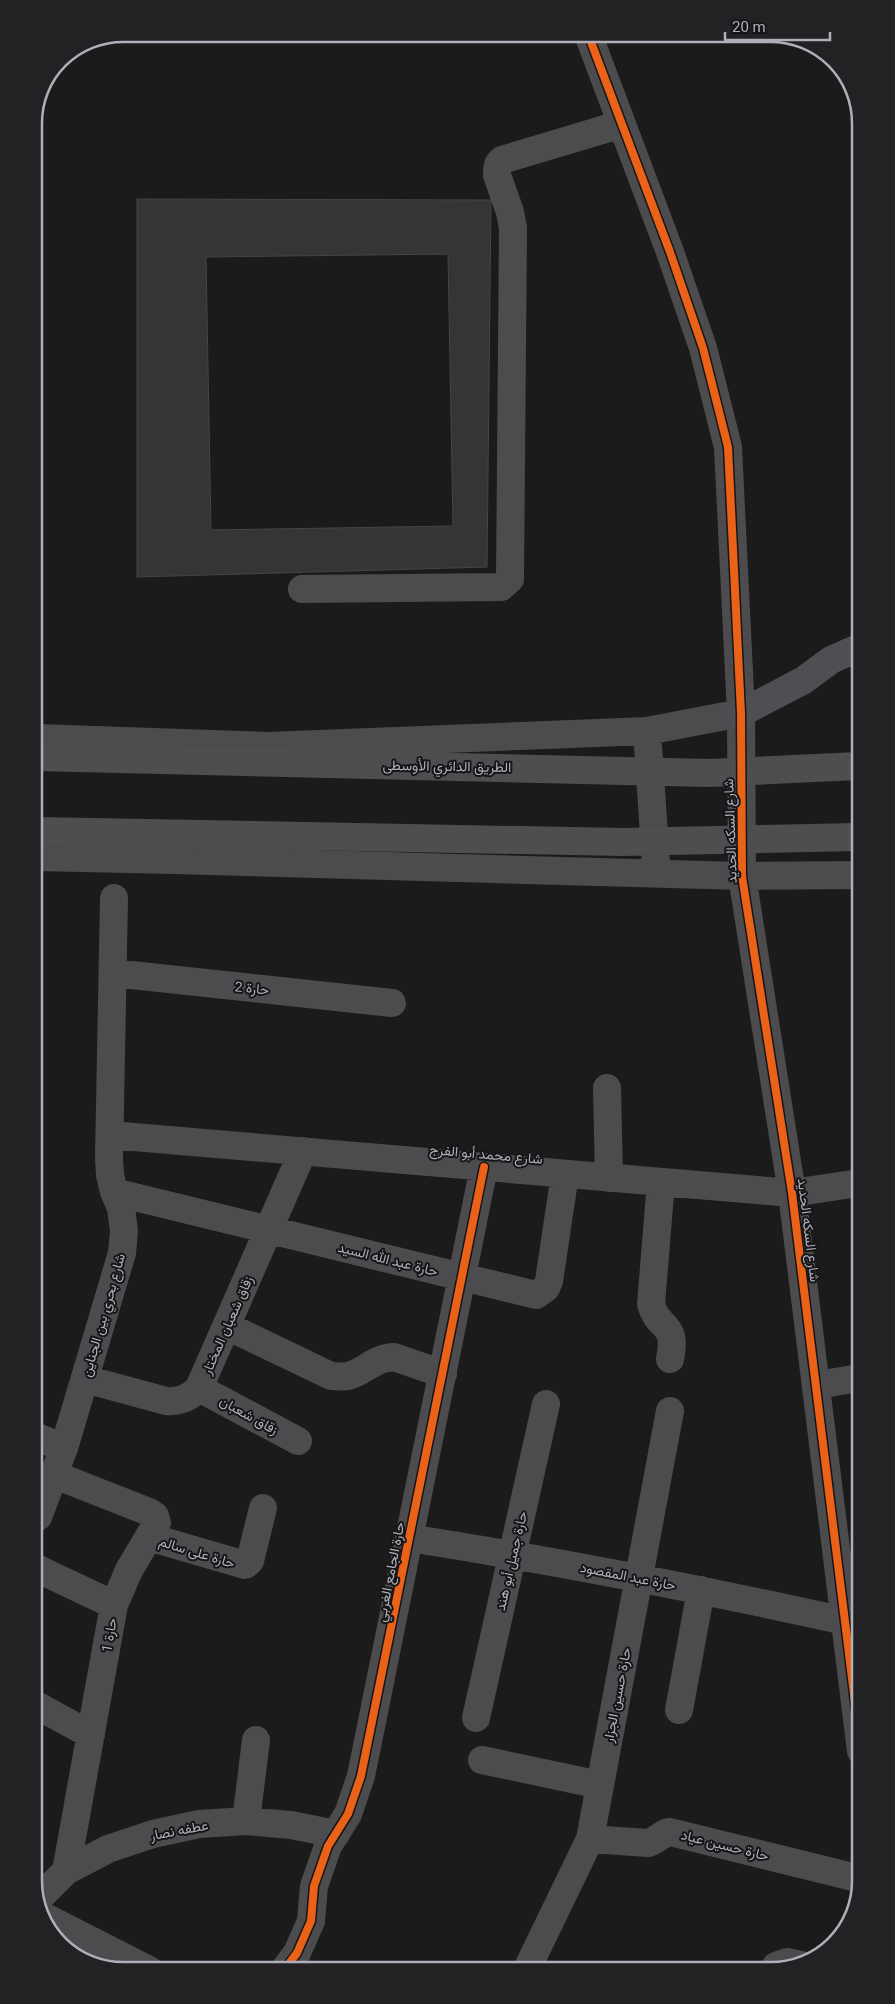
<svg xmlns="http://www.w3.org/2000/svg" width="895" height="2004" viewBox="0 0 895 2004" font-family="Roboto,Vazirmatn,sans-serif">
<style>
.building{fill:#353537;stroke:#454548;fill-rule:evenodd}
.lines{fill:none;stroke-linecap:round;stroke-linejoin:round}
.minor{stroke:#4c4c4e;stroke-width:28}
.major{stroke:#4f4e52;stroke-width:28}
.highway-bridge{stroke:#4e4e51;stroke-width:28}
.cycleway-casing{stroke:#161517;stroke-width:11}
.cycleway{stroke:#ea6118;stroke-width:8}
.labels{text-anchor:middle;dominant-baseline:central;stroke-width:4;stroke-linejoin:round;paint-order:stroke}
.street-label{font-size:14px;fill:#afafba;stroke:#161517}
.rim{fill:none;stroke:#afafba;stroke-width:2.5}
</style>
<rect width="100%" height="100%" fill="#1b1b1c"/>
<!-- building -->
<path class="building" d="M137,199L491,200L487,567L137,577ZM448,254L453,526L211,530L206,257Z"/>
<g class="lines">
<!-- minor -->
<path class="minor" d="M588,34L670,252L703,348L728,447L741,713L742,876L792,1193L861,1751
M302,589L501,587L510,579L513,228L510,212L497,175C497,168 497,164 502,160L622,124
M647,731L656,864
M36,738L268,746L647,731L741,713
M36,857L174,860L742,876L859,875
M113,973L392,1003
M607,1088L609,1178
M110,1135L792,1193L859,1183
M661,1182L651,1304C658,1331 678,1321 670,1359
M114,1192L536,1295L546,1288L549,1281L565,1174
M227,1326L331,1376C336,1376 343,1377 348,1376C365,1372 373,1358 394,1357L443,1374
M85,1379L166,1401C180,1402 189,1398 199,1388L303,1151
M816,1385L860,1378
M199,1388L298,1441
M37,1437L64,1448
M55,1475L149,1512L155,1516L157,1523L129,1570L114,1605L66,1871
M38,1517L64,1448L122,1253L124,1231L121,1208L114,1192L110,1175L109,1158L114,898
M149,1537L245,1565L250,1561L263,1508
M409,1538C556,1561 700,1589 845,1621
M38,1569L114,1605
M38,1706L91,1735
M679,1710L701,1590
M476,1718L546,1404
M482,1760L600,1785
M246,1821L256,1740
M590,1839L648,1843C657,1841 661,1833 670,1832L861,1879
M39,1898L66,1871L108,1849L153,1834L199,1824L246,1821L291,1825L336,1834
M43,1916L149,1970
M776,1966L787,1962L801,1965
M528,1967L590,1839L670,1411
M285,1969L297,1953L311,1921L314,1886L328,1846L348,1814L361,1776L484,1167"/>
<!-- major -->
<path class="major" d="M741,713L804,680L831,660L858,648"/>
<!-- highway-bridge -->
<path class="highway-bridge" d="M36,757L710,773L858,766
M36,831L623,842L858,837"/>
<defs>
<path id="cycleway" d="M588,34L670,252L703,348L728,447L741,713L742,876L792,1193L861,1751
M285,1969L297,1953L311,1921L314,1886L328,1846L348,1814L361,1776L484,1167"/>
</defs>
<!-- cycleway casing -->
<use href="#cycleway" class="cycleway-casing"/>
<!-- cycleway -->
<use href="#cycleway" class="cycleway"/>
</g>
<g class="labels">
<!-- street labels -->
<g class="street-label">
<text transform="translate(447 766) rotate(1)">الطريق الدائري الأوسطى</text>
<text transform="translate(730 831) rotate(-92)">شارع السكه الحديد</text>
<text transform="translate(252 988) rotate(6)">حارة 2</text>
<text transform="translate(486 1154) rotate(5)">شارع محمد أبو الفرج</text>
<text transform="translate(809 1230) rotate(83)">شارع السكه الحديد</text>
<text transform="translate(388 1259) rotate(14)">حارة عبد الله السيد</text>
<text transform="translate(103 1315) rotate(-74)">شارع بحري بين الجناين</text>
<text transform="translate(227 1325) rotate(-66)">زقاق شعبان المختار</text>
<text transform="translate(249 1415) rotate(29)">زقاق شعبان</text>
<text transform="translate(197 1552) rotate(17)">حارة على سالم</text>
<text transform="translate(511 1561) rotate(-77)">حارة جميل أبو هند</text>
<text transform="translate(390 1572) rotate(-79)">حارة الجامع الغربي</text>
<text transform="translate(628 1576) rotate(11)">حارة عبد المقصود</text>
<text transform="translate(109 1635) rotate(-80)">حارة 1</text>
<text transform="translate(617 1695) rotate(-79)">حارة حسين الجزار</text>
<text transform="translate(179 1830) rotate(-11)">عطفه نصار</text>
<text transform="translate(725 1845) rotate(14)">حارة حسين عياد</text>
</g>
</g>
<!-- crop -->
<path d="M0 0H895V2004H0ZM123 42H771A81 81 0 0 1 852 123V1881A81 81 0 0 1 771 1962H123A81 81 0 0 1 42 1881V123A81 81 0 0 1 123 42Z" fill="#222124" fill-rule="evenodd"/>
<path class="rim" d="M123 42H771A81 81 0 0 1 852 123V1881A81 81 0 0 1 771 1962H123A81 81 0 0 1 42 1881V123A81 81 0 0 1 123 42Z"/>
<!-- scale -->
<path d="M725 32v8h105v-8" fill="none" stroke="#afafba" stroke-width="2.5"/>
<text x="732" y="32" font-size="15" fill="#afafba" stroke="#161517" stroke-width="4" paint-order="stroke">20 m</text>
</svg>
